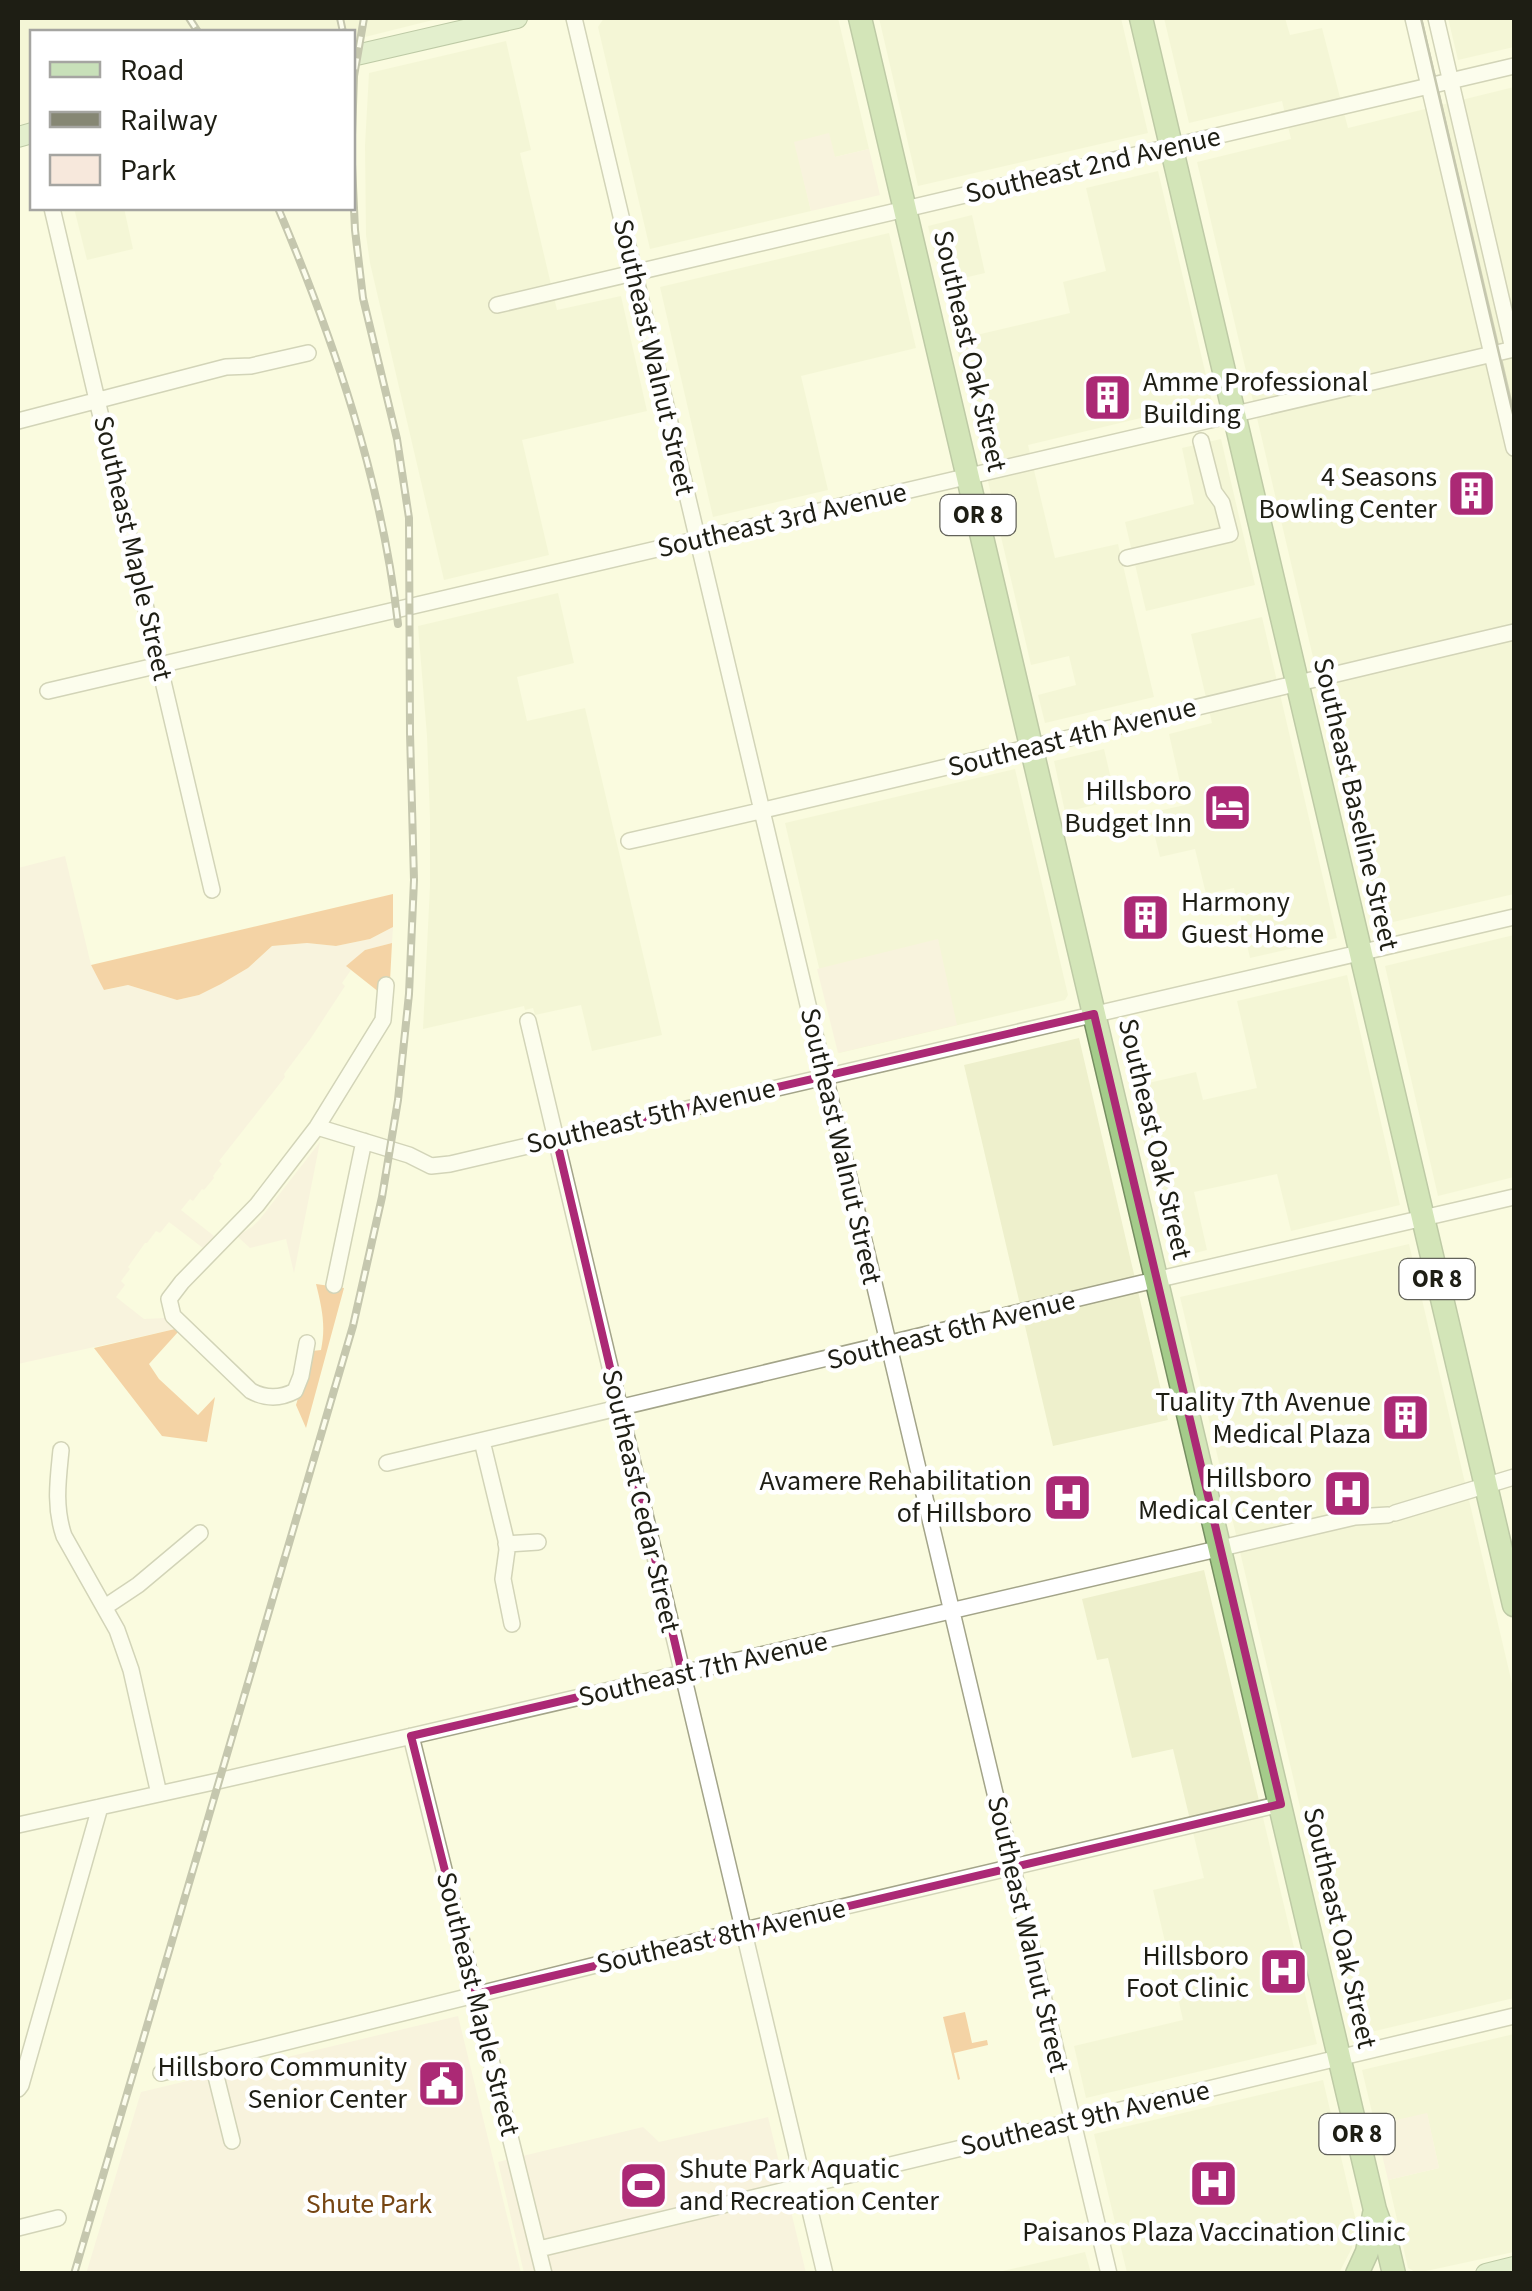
<svg xmlns="http://www.w3.org/2000/svg" width="1532" height="2291" viewBox="0 0 1532 2291" font-family="'Source Sans 3',sans-serif">
<style>
.built{fill:#eef0cc}
.green{fill:#f7e8dc}
.forest{fill:#eea35f}
.lines{fill:none;stroke-linecap:round;stroke-linejoin:round}
.minor-casing{stroke:#a3a489;stroke-width:18}
.major-casing{stroke:#758e61;stroke-width:22}
.highway-casing{stroke:#758e61;stroke-width:25}
.minor{stroke:#fff;stroke-width:15}
.major{stroke:#c8e0b9;stroke-width:20}
.highway{stroke:#a4cb8a;stroke-width:22}
.tram{stroke:#868774;stroke-width:2.5}
.rail-casing{stroke:#868774;stroke-width:8}
.rail{stroke:#fff;stroke-width:4;stroke-dasharray:11;stroke-linecap:butt}
.marked{fill:none;stroke:#ab2975;stroke-width:8;stroke-linejoin:round}
.labels{text-anchor:middle;dominant-baseline:central;stroke-width:9;stroke-linejoin:round;paint-order:stroke}
.shield{fill:#fff;stroke:#62625a;stroke-width:2.5}
.shield-label{font-size:25px;font-weight:bold;fill:#1e1e14}
.street-label{font-size:28px;fill:#1e1e14;stroke:#fff}
.poi-label{font-size:28px;fill:#1e1e14;stroke:#fff;text-anchor:end}
.park-label{font-size:28px;fill:#764512;stroke:#fff}
</style>
<rect width="100%" height="100%" fill="#fafbdf"/>
<!-- built -->
<path class="built" d="M18,18H441L353,40L352,32H32V122L18,125Z
M604,18H838L869,149L835,157L795,142L811,211L650,249L598,27Z
M879,18H1121L1148,133L918,186Z
M1164,18H1285L1290,35L1322,28L1348,128L1514,87V894L1376,926L1197,162L1291,139L1282,101L1189,123Z
M1448,18H1514V47L1458,60Z
M506,41L531,150L520,153L557,310L621,296L647,411L522,440L549,555L444,580L370,263L366,235L365,145L369,73Z
M1158,171L1212,401L1028,445L1055,558L1118,544L1154,697L1045,723L1038,695L1076,685L1069,656L1031,665L955,340L1070,313L1063,282L1106,271L1086,188Z
M74,208H124L133,249L87,260Z
M972,215L985,273L942,283L928,226Z
M889,233L916,348L801,376L828,490L713,517L660,287Z
M1221,439L1255,585L1146,611L1125,522L1194,504L1182,448Z
M558,593L574,663L517,677L527,721L585,708L662,1035L592,1051L581,1005L535,1015L533,1008L525,1010L524,1006L423,1029L430,886V818L427,736L418,626Z
M1262,617L1337,938L1250,958L1234,888L1206,894L1195,849L1160,857L1149,813L1185,805L1169,734L1212,723L1191,634Z
M1104,749L1116,800L1065,812L1054,761Z
M1015,769L1068,995L1065,1000L839,1053L785,823Z
M1514,935V1177L1438,1196L1385,966Z
M1347,975L1400,1205L1291,1231L1277,1174L1194,1192L1207,1250L1171,1259L1131,1087L1196,1072L1203,1100L1257,1088L1237,1001Z
M1079,1038L1168,1420L1053,1446L964,1065Z
M1409,1244L1514,1692V1998L1354,2036L1180,1297Z
M1204,1570L1317,2044L1086,2098L1074,2046L1183,2020L1153,1890L1204,1878L1173,1749L1132,1758L1108,1658L1097,1660L1082,1599Z
M1514,2034V2252L1417,2273L1408,2268L1388,2180L1439,2168L1427,2114L1375,2125L1362,2070Z
M1323,2080L1356,2221L1352,2248L1339,2273H1127L1094,2134Z
M1085,2252L1091,2273H994Z"/>
<!-- green -->
<path class="green" d="M829,133L835,157L869,149L880,195L811,211L794,142Z
M65,856L91,965L105,990L128,985L177,1000L199,995L217,986L248,968L272,946L307,943L336,946L370,939L393,927L392,943L365,950L347,967L351,970L342,983L345,986L311,1038L284,1074L285,1077L219,1161L222,1164L213,1176L214,1178L204,1190L202,1189L193,1201L190,1199L181,1210L214,1236L203,1248L169,1222L160,1233L156,1231L147,1243H145L128,1267L130,1269L121,1281L125,1285L116,1297L144,1319L165,1318L175,1329L18,1364V868Z
M938,939L957,1025L838,1053L817,969Z
M320,1142L294,1273L286,1239L250,1248L237,1236L252,1227L260,1219Z
M458,2016L521,2273L86,2274L141,2092Z
M1427,2113L1439,2168L1388,2180L1375,2125Z
M768,2117L806,2273H524L498,2162L643,2127L659,2142Z"/>
<!-- forest -->
<path class="forest" d="M393,894V927L370,939L336,946L307,943L272,946L248,968L221,984L199,995L177,1000L128,985L104,990L91,965Z
M392,943L389,1000L346,966L365,950Z
M316,1284L344,1288L306,1428L296,1405L312,1351L321,1350C326,1326 322,1308 316,1284Z
M175,1329L178,1332L149,1364L159,1379L198,1415L215,1397L207,1442L162,1436L94,1348Z
M965,2012L972,2043L987,2040L988,2045L954,2053L960,2079L958,2080L943,2017Z"/>
<g class="lines">
<defs>
<path id="minor" d="M574,18L1109,2274
M1413,18L1514,448
M1436,18L1513,349
M52,208L212,890
M497,305L1514,66
M18,421L226,367L251,366L308,353
M1127,558L1230,534L1222,503L1214,492L1201,441
M48,691L1514,349
M629,841C925,774 1219,701 1514,632
M528,1021L825,2274
M317,1127L409,1155L431,1166L450,1164L1514,917
M334,1285L364,1141
M307,1343L301,1376L295,1391C280,1399 266,1399 251,1391L173,1316L169,1299L182,1282L257,1205L317,1127L383,1020L386,985
M482,1441L506,1540L507,1550L503,1579L512,1624
M61,1450C58,1480 54,1507 64,1536L117,1630L131,1670L159,1794
M387,1463L1138,1284L1514,1197
M1395,1513L1514,1477
M506,1544L538,1542
M105,1607L138,1585L200,1533
M411,1736L544,2274
M18,1825L218,1781L1355,1517L1388,1515
M212,2060L232,2141
M161,2073L608,1962L1281,1804
M18,2089L21,2085L100,1807
M18,2228L58,2218
M539,2249L1514,2016"/>
<path id="major" d="M352,56L517,18
M18,137L32,133
M1486,2274L1514,2267"/>
<path id="highway" d="M860,18L1375,2210L1387,2244L1394,2274
M1141,18L1514,1605
M1357,2274L1367,2252L1374,2214"/>
</defs>
<!-- minor casing -->
<use href="#minor" class="minor-casing"/>
<!-- major casing -->
<use href="#major" class="major-casing"/>
<!-- highway casing -->
<use href="#highway" class="highway-casing"/>
<!-- minor -->
<use href="#minor" class="minor"/>
<!-- major -->
<use href="#major" class="major"/>
<!-- highway -->
<use href="#highway" class="highway"/>
<!-- tram -->
<path class="tram" d="M1421,18L1514,418"/>
<defs>
<path id="rail" d="M189,18L198,32
M340,18L343,32
M352,135L354,76L364,18
M278,208C334,340 382,481 398,624
M74,2274L353,1326L382,1197L398,1100L409,994L414,880L410,733L409,518L397,439L363,298L355,230L352,164"/>
</defs>
<!-- rail casing -->
<use href="#rail" class="rail-casing"/>
<!-- rail -->
<use href="#rail" class="rail"/>
</g>
<!-- marked area -->
<path d="M0 0H1532V2291H0ZM1094,1014L1281,1804L476,1994L411,1736L682,1673L556,1138Z" fill="#fafbdf" fill-opacity=".55" fill-rule="evenodd"/>
<path class="marked" d="M1094,1014L1281,1804L476,1994L411,1736L682,1673L556,1138Z"/>
<!-- icons -->
<defs>
<symbol id="building-square" viewBox="-11 -11 22 22"><rect x="-9" y="-9" width="18" height="18" rx="4" fill="#ab2975" stroke="#fff"/><path d="M-4-6H4V6H1V3H-1V6H-4ZM-2.5-4.3h1.7v1.8h-1.7ZM.8-4.3h1.7v1.8H.8ZM-2.5-1h1.7V.8h-1.7ZM.8-1h1.7V.8H.8Z" fill="#fff"/></symbol>
<symbol id="hotel-square" viewBox="-11 -11 22 22"><rect x="-9" y="-9" width="18" height="18" rx="4" fill="#ab2975" stroke="#fff"/><path d="M-6-4.5h1.5V1H6V5H4.5V3h-9V5H-6ZM-4 0a1.8 1.8 0 1 1 3.6 0ZM.5 0V-2.5h3Q6-2.5 6 0Z" fill="#fff"/></symbol>
<symbol id="hospital-square" viewBox="-11 -11 22 22"><rect x="-9" y="-9" width="18" height="18" rx="4" fill="#ab2975" stroke="#fff"/><path d="M-5-5h3v3.5h4V-5h3V5h-3V1.5h-4V5h-3Z" fill="#fff"/></symbol>
<symbol id="civic-square" viewBox="-11 -11 22 22"><rect x="-9" y="-9" width="18" height="18" rx="4" fill="#ab2975" stroke="#fff"/><path d="M-.6-6.5H3V-4.5H.6V-3L4-1V1h2V6H-6V1h2V-1L-.6-3ZM-1.2 2.5V6h2.4V2.5Z" fill="#fff"/></symbol>
<symbol id="stadium-square" viewBox="-11 -11 22 22"><rect x="-9" y="-9" width="18" height="18" rx="4" fill="#ab2975" stroke="#fff"/><path d="M0-5a6.5 5 0 1 0 0 10a6.5 5 0 1 0 0-10ZM-3.5-1.8h7v3.6h-7Z" fill="#fff"/></symbol>
</defs>
<g fill-rule="evenodd">
<use href="#building-square" x="1080" y="370" width="55" height="55"/>
<use href="#building-square" x="1444" y="466" width="55" height="55"/>
<use href="#hotel-square" x="1200" y="780" width="55" height="55"/>
<use href="#building-square" x="1118" y="890" width="55" height="55"/>
<use href="#building-square" x="1378" y="1390" width="55" height="55"/>
<use href="#hospital-square" x="1320" y="1466" width="55" height="55"/>
<use href="#hospital-square" x="1040" y="1470" width="55" height="55"/>
<use href="#hospital-square" x="1256" y="1944" width="55" height="55"/>
<use href="#civic-square" x="414" y="2056" width="55" height="55"/>
<use href="#hospital-square" x="1186" y="2156" width="55" height="55"/>
<use href="#stadium-square" x="616" y="2158" width="55" height="55"/>
</g>
<g class="labels">
<!-- shield labels -->
<g class="shield">
<rect x="940.5" y="495" width="75" height="40" rx="8"/>
<rect x="1399.5" y="1259" width="75" height="40" rx="8"/>
<rect x="1319.5" y="2114" width="75" height="40" rx="8"/>
</g>
<g class="shield-label">
<text x="978" y="515">OR 8</text>
<text x="1437" y="1279">OR 8</text>
<text x="1357" y="2134">OR 8</text>
</g>
<!-- street labels -->
<g class="street-label">
<text transform="translate(1093 165) rotate(-13)">Southeast 2nd Avenue</text>
<text transform="translate(970 351) rotate(77)">Southeast Oak Street</text>
<text transform="translate(654 357) rotate(77)">Southeast Walnut Street</text>
<text transform="translate(782 520) rotate(-13)">Southeast 3rd Avenue</text>
<text transform="translate(133 548) rotate(77)">Southeast Maple Street</text>
<text transform="translate(1072 737) rotate(-14)">Southeast 4th Avenue</text>
<text transform="translate(1356 804) rotate(77)">Southeast Baseline Street</text>
<text transform="translate(651 1116) rotate(-13)">Southeast 5th Avenue</text>
<text transform="translate(1155 1139) rotate(77)">Southeast Oak Street</text>
<text transform="translate(841 1146) rotate(77)">Southeast Walnut Street</text>
<text transform="translate(951 1330) rotate(-14)">Southeast 6th Avenue</text>
<text transform="translate(641 1501) rotate(77)">Southeast Cedar Street</text>
<text transform="translate(703 1669) rotate(-13)">Southeast 7th Avenue</text>
<text transform="translate(1340 1928) rotate(77)">Southeast Oak Street</text>
<text transform="translate(1028 1934) rotate(77)">Southeast Walnut Street</text>
<text transform="translate(721 1936) rotate(-13)">Southeast 8th Avenue</text>
<text transform="translate(478 2004) rotate(76)">Southeast Maple Street</text>
<text transform="translate(1085 2118) rotate(-13)">Southeast 9th Avenue</text>
</g>
<!-- poi labels -->
<g class="poi-label">
<text x="1143" y="382" text-anchor="start">Amme Professional<tspan x="1143" dy="32">Building</tspan></text>
<text x="1437" y="477">4 Seasons<tspan x="1437" dy="32">Bowling Center</tspan></text>
<text x="1192" y="791">Hillsboro<tspan x="1192" dy="32">Budget Inn</tspan></text>
<text x="1181" y="902" text-anchor="start">Harmony<tspan x="1181" dy="32">Guest Home</tspan></text>
<text x="1371" y="1402">Tuality 7th Avenue<tspan x="1371" dy="32">Medical Plaza</tspan></text>
<text x="1312" y="1478">Hillsboro<tspan x="1312" dy="32">Medical Center</tspan></text>
<text x="1032" y="1481">Avamere Rehabilitation<tspan x="1032" dy="32">of Hillsboro</tspan></text>
<text x="1249" y="1956">Hillsboro<tspan x="1249" dy="32">Foot Clinic</tspan></text>
<text x="407" y="2067">Hillsboro Community<tspan x="407" dy="32">Senior Center</tspan></text>
<text x="679" y="2169" text-anchor="start">Shute Park Aquatic<tspan x="679" dy="32">and Recreation Center</tspan></text>
<text x="1214" y="2232" text-anchor="middle">Paisanos Plaza Vaccination Clinic</text>
</g>
<!-- park labels -->
<g class="park-label">
<text x="369" y="2204">Shute Park</text>
</g>
</g>
<!-- border -->
<rect width="1532" height="2291" fill="none" stroke="#1e1e14" stroke-width="40"/>
<!-- legend -->
<rect x="30" y="30" width="325" height="180" fill="#ffffff" stroke="#a5a5a1" stroke-width="2.5"/>
<rect x="50" y="62" width="50" height="15" fill="#c8e0b9" stroke="#a5a5a1" stroke-width="2.5"/>
<text x="120" y="80" font-size="30" fill="#1e1e14">Road</text>
<rect x="50" y="112" width="50" height="15" fill="#868774" stroke="#a5a5a1" stroke-width="2.5"/>
<text x="120" y="130" font-size="30" fill="#1e1e14">Railway</text>
<rect x="50" y="155" width="50" height="30" fill="#f7e8dc" stroke="#a5a5a1" stroke-width="2.5"/>
<text x="120" y="180" font-size="30" fill="#1e1e14">Park</text>
</svg>
